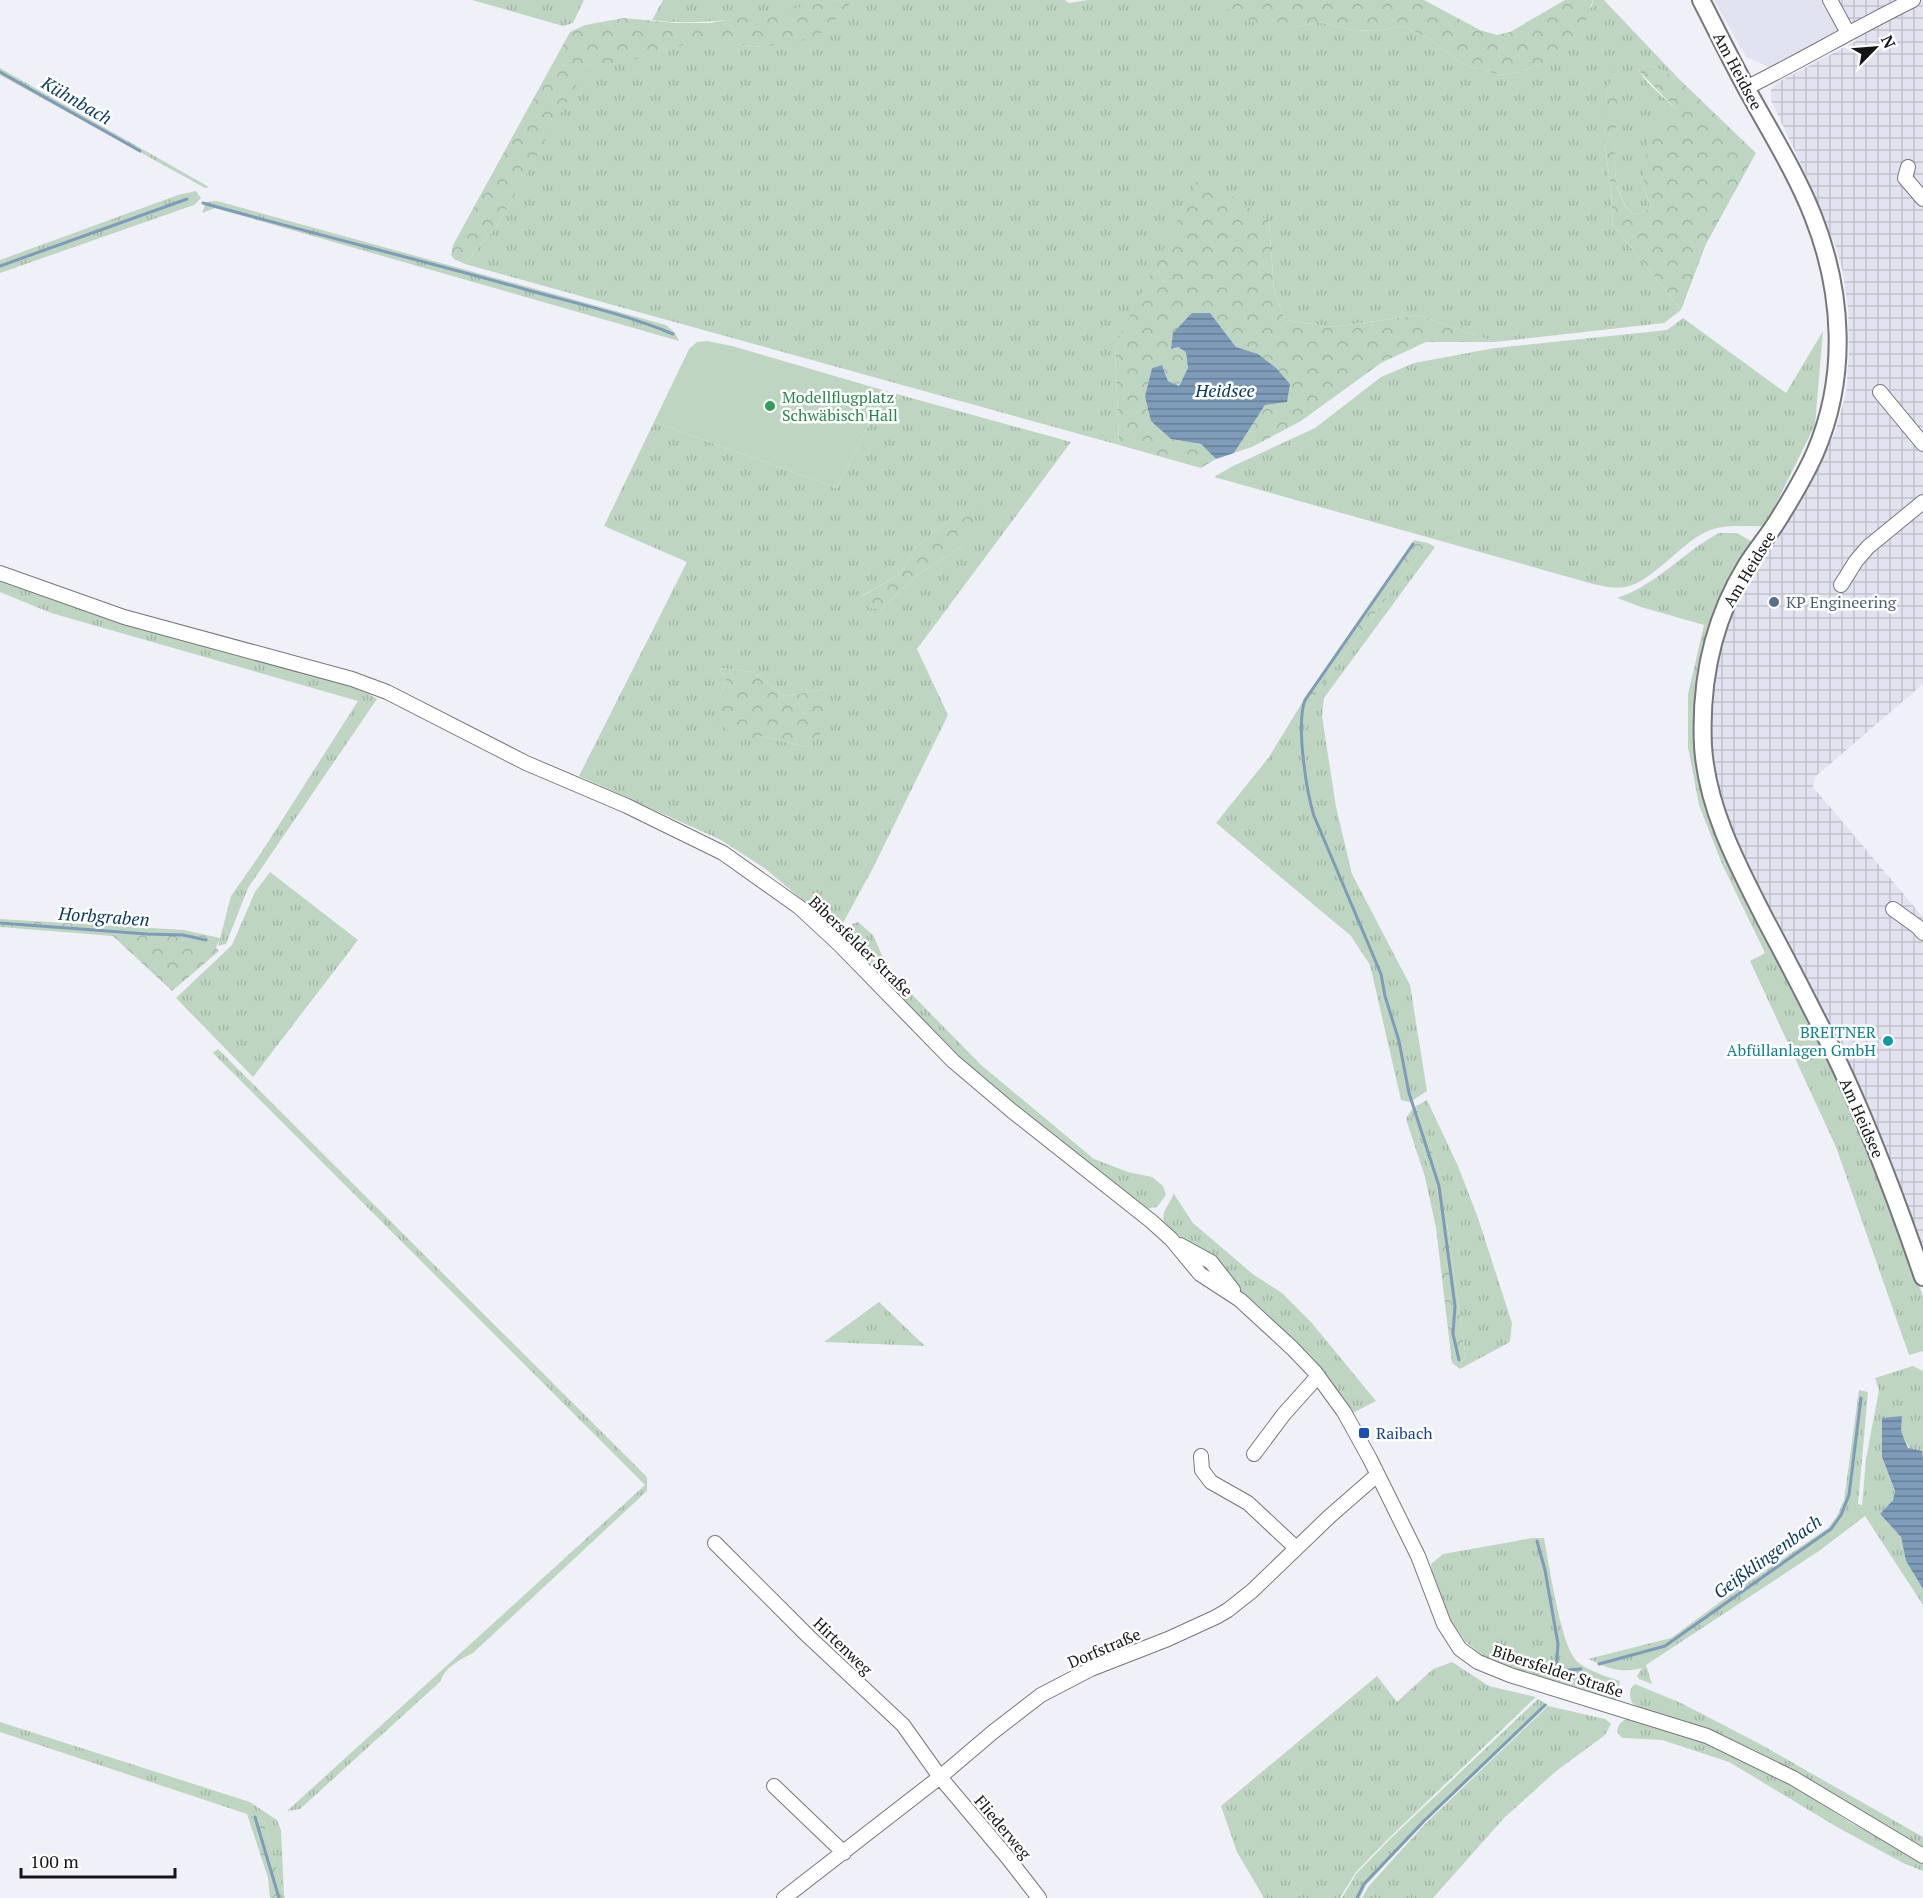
<svg xmlns="http://www.w3.org/2000/svg" width="1923" height="1898" viewBox="0 0 1923 1898" font-family="'PT Serif',serif">
<style>
.built{fill:#e2e3f1}
.industrial{fill:url(#industrial-grid)}
.grass{fill:url(#grass-tufts);fill-rule:evenodd}
.forest{fill:url(#forest-crowns)}
.pitch{fill:#bed6c1}
.water{fill:url(#water-rules)}
.lines{fill:none;stroke-linecap:round;stroke-linejoin:round}
.stream{stroke:#7e9cb9;stroke-width:3}
.minor-casing{stroke:#76767c;stroke-width:16}
.major-casing{stroke:#76767c;stroke-width:20}
.minor{stroke:#fff;stroke-width:14}
.major{stroke:#fff;stroke-width:16}
.leisure-dot{fill:#2e9e5b;stroke:#fff;stroke-width:2}
.service-dot{fill:#5c6f8a;stroke:#fff;stroke-width:2}
.culture-dot{fill:#0f9aa8;stroke:#fff;stroke-width:2}
.transit-dot{fill:#1a4fb4;stroke:#fff;stroke-width:2}
.labels{text-anchor:middle;dominant-baseline:central;stroke-width:5;stroke-linejoin:round;paint-order:stroke}
.street-label{font-size:16px;fill:#151518;stroke:#fff}
.leisure-label{font-size:16px;fill:#27864d;stroke:#fff;text-anchor:start}
.service-label{font-size:16px;fill:#4e5e75;stroke:#fff;text-anchor:start}
.culture-label{font-size:16px;fill:#0d838f;stroke:#fff;text-anchor:end}
.transit-label{font-size:16px;fill:#164399;stroke:#fff;text-anchor:start}
.water-label{font-size:18px;font-style:italic;fill:#05385f;stroke:#fff}
</style>
<defs>
<pattern id="industrial-grid" width="8" height="8" patternUnits="userSpaceOnUse" patternTransform="scale(1.5)"><rect width="8" height="8" fill="#e2e3f1"/><path d="M0 4h8M4 0v8" fill="none" stroke="#c1c2ce"/></pattern>
<pattern id="grass-tufts" width="24" height="20" patternUnits="userSpaceOnUse" patternTransform="scale(1.5)"><rect width="24" height="20" fill="#bed6c1"/><path d="M3 7l-1-3M5 7V3M7 7l1-3M15 17l-1-3M17 17v-4M19 17l1-3" fill="none" stroke="#a2b7a5"/></pattern>
<pattern id="forest-crowns" width="20" height="18" patternUnits="userSpaceOnUse" patternTransform="scale(1.5)"><rect width="20" height="18" fill="#bed6c1"/><path d="M2 6a3 3 0 1 1 6 0M12 15a3 3 0 1 1 6 0" fill="none" stroke="#a2b7a5"/></pattern>
<pattern id="water-rules" width="6" height="5" patternUnits="userSpaceOnUse" patternTransform="scale(1.5)"><rect width="6" height="5" fill="#7e9cb9"/><path d="M0 2.5h6" fill="none" stroke="#667e95"/></pattern>
</defs>
<rect width="100%" height="100%" fill="#f0f1f8"/>
<!-- built -->
<path class="built" d="M1714,0H1836L1849,26L1769,67L1746,57Z"/>
<!-- industrial -->
<path class="industrial" d="M1836,0H1923V684L1816,776L1813,787L1923,917V1258L1726,820L1714,779L1709,733L1712,682L1723,635L1738,593L1812,476L1835,433L1846,393L1849,353L1848,307L1843,273L1837,250L1812,188L1771,100V90L1778,82L1856,41Z"/>
<!-- grass -->
<path class="grass" d="M472,0H584L573,23L563,26Z
M663,0H841C778,12 716,28 652,20Z
M853,0H1065L1069,3L1088,0H1208L1295,27L1319,22L1352,30L1379,31L1403,26L1428,38L1463,64L1499,75L1521,72L1546,61L1592,6L1593,0H1604L1678,78L1650,65L1638,70L1648,83L1676,109L1643,185L1651,208L1634,215C1606,191 1616,138 1616,104C1616,94 1614,83 1613,72L1605,100V145L1611,191L1613,225L1681,310L1664,323L1494,342L1418,315L1333,327L1285,320L1274,290L1269,221L1115,346L1119,445L465,264L499,223L584,70L687,44H734L763,47Z
M0,68L209,187L205,188L0,75Z
M196,191L201,198L194,205L0,273V260L178,195Z
M217,201L666,325L675,333L679,341L215,208L202,213L206,202Z
M1683,318L1786,393L1823,331L1815,425L1765,526C1746,527 1724,523 1706,532C1681,543 1651,583 1625,587C1614,589 1604,586 1593,584L1214,477L1233,466L1315,428L1381,377L1414,363L1495,348L1667,330Z
M886,391L1071,442L917,649L948,715L873,868L843,923L834,927L767,870L721,840L579,776L687,562L604,526L654,422L837,488ZM951,519L966,544L916,576L880,610L863,595L899,575L915,548ZM719,668L753,672L784,696L827,689L807,747L762,736L720,697L726,679Z
M1719,533H1737L1754,543L1722,601L1699,774L1861,1132L1912,1263L1923,1297V1351L1909,1355L1836,1147L1750,961L1765,953L1722,864L1699,805L1688,747V694L1704,625L1641,607L1617,598C1657,585 1683,552 1719,533Z
M1428,543L1435,547L1324,698L1322,716L1336,807L1352,874L1410,985L1427,1091L1410,1102L1401,1100L1370,965L1351,936L1216,823L1269,757L1308,693V708L1326,679Z
M0,578L103,617L241,657L357,687L377,699L248,888L226,944L218,946L231,896L261,853L358,701L51,613L0,592Z
M270,872L358,940L253,1077L176,998L232,945L255,892Z
M858,922L873,935L889,971L981,1065L1094,1159L1128,1172L1152,1177L1163,1186L1166,1195L1157,1207L1145,1209L995,1093L846,943L852,924Z
M218,1049L647,1477V1491L473,1653C461,1659 444,1668 441,1681L300,1809L287,1811L645,1485L213,1053Z
M1427,1100L1458,1166L1478,1218L1512,1323L1510,1342L1460,1369L1452,1363L1466,1359L1447,1223L1436,1228L1425,1177L1406,1119L1410,1112L1430,1170L1438,1167L1416,1106Z
M1174,1194L1193,1223L1254,1275L1282,1293L1311,1322L1376,1401L1351,1414L1239,1290L1196,1248L1163,1224L1164,1212Z
M879,1302L925,1346L824,1342Z
M1913,1366L1923,1371V1460L1909,1448L1901,1431L1882,1457L1895,1491L1893,1500L1880,1514L1901,1537L1906,1561L1923,1589V1605L1865,1516L1819,1551L1646,1665L1652,1684L1639,1679L1637,1676L1642,1668C1620,1674 1608,1668 1588,1659L1671,1638L1731,1594L1828,1528L1837,1516L1844,1500L1859,1390L1868,1392L1858,1504L1862,1505L1866,1459L1879,1390L1875,1378Z
M1533,1538H1544C1549,1564 1560,1640 1575,1659C1582,1669 1608,1677 1620,1681L1616,1700L1488,1660L1466,1642L1451,1621L1433,1580L1431,1564L1443,1554Z
M1452,1662L1489,1686L1536,1697L1389,1838L1356,1872L1340,1898H1264L1237,1852L1221,1806L1377,1676L1397,1702L1433,1669Z
M1635,1684L1681,1703L1760,1744L1923,1837V1849L1758,1752L1723,1735L1638,1707L1632,1703C1629,1695 1629,1689 1635,1684Z
M1538,1699L1548,1705L1425,1822L1366,1885L1360,1898H1342L1356,1874L1390,1839Z
M1548,1706L1605,1719L1611,1724L1605,1735L1555,1772L1504,1818L1433,1898H1362L1368,1887L1425,1824Z
M1629,1718L1693,1738L1732,1753L1774,1774L1851,1823L1923,1861V1871L1903,1863L1837,1827L1729,1762L1662,1740L1623,1738L1617,1733C1618,1724 1621,1721 1629,1718Z
M0,1722L250,1802L277,1820L281,1830L284,1895L264,1822L247,1814L0,1732Z"/>
<!-- forest -->
<path class="forest" d="M841,0H853L824,32L801,40L763,47L734,44H687L616,65L585,70L499,223L465,264L454,259L451,255L453,245L570,32L585,25L624,18L676,23H710Z
M1208,0H1424L1480,30L1497,35L1510,32L1565,0H1593L1584,26L1563,50L1546,61L1521,72L1499,75L1463,64L1428,38L1403,26L1379,31L1352,30L1319,22L1295,27L1259,24Z
M1650,65L1678,78L1756,153L1706,244L1681,310L1613,225L1611,191L1605,145V100L1613,70C1614,81 1616,92 1617,103C1617,136 1605,192 1634,215L1651,208L1643,185L1649,132L1676,109L1638,70Z
M1200,175L1269,221L1274,290L1285,320L1333,327L1418,315L1494,342H1426L1381,363L1301,421L1252,447L1234,453L1265,405L1258,354L1236,347L1210,313L1171,349L1178,347L1186,352L1189,368L1178,386L1168,381L1162,365L1152,368L1145,396L1171,439L1201,444L1216,459L1201,468L1119,445L1115,346Z
M978,506L966,544L916,576L880,610L870,608L862,596L899,575L915,548L951,519Z
M1414,540L1428,543L1326,679L1307,710L1308,693Z
M719,668L753,672L784,696L827,689L823,731L807,747L762,736L743,740L717,723L720,697L726,679Z
M0,919L184,930L220,938L216,948L219,951L172,991L113,936L0,927Z
M1416,1106L1438,1167L1430,1170L1410,1112Z
M1447,1223L1466,1359L1452,1363L1436,1228Z
M247,1814L264,1822L285,1898H270L268,1878Z"/>
<!-- pitch -->
<path class="pitch" d="M707,341L732,346L886,391L837,488L654,422L689,349L697,342Z"/>
<!-- water -->
<path class="water" d="M1192,313H1210L1236,347L1258,354L1276,368L1290,384L1287,402L1265,405L1234,453L1216,459L1201,444L1171,439L1151,421L1145,396L1152,368L1162,365L1168,381L1179,386L1188,368L1186,352L1178,347L1171,349L1173,333Z
M1902,1416L1901,1431L1908,1448L1922,1451L1923,1460V1589L1906,1561L1901,1537L1880,1514L1893,1500L1895,1491L1882,1457V1418Z"/>
<g class="lines">
<!-- stream -->
<path class="stream" d="M0,72L140,151
M203,203C310,233 417,259 524,289C574,303 625,314 673,334
M0,266L187,199
M1413,544L1305,700C1296,724 1306,790 1314,816L1381,974L1385,996L1399,1041L1409,1093L1439,1186L1455,1306L1453,1334L1459,1360
M0,923L147,934L183,935L206,940
M1537,1541L1545,1570L1558,1644L1556,1671L1581,1669
M1599,1664L1665,1646L1831,1529L1841,1515L1849,1495L1861,1398
M255,1817L279,1898
M1357,1898L1364,1884L1424,1821L1545,1705"/>
<defs>
<path id="minor" d="M1830,0L1848,33
M1746,88C1802,60 1856,28 1913,0
M1908,167L1905,178L1923,199
M1880,392L1923,444
M0,573L124,617L352,679L387,692L526,763L627,806L723,853L799,907L840,945L953,1061L1012,1111L1151,1221L1171,1239L1200,1274L1240,1300L1292,1348L1315,1372L1344,1412L1370,1459L1418,1556L1444,1624L1460,1649L1478,1662L1510,1675L1707,1736L1793,1778L1923,1856
M1841,585L1856,561L1868,547L1923,502
M1893,909L1918,927L1923,933
M1180,1245L1211,1262L1233,1290
M1254,1454L1284,1414L1318,1376
M1201,1456L1202,1470L1211,1482L1248,1503L1295,1547
M715,1543L808,1636L903,1725L940,1777L1008,1858L1039,1898
M774,1786L844,1853
M784,1898L940,1777L993,1732L1041,1695L1091,1669L1168,1639L1216,1617L1228,1610L1252,1591L1330,1516L1377,1475"/>
<path id="major" d="M1701,0C1717,31 1732,62 1749,93C1771,133 1796,173 1813,216C1843,292 1848,377 1815,453C1805,476 1791,499 1778,520C1768,536 1756,550 1746,566C1713,620 1700,682 1703,746C1707,809 1738,866 1766,921C1788,962 1809,1003 1830,1045C1867,1120 1896,1198 1923,1277"/>
</defs>
<!-- minor casing -->
<use href="#minor" class="minor-casing"/>
<!-- major casing -->
<use href="#major" class="major-casing"/>
<!-- minor -->
<use href="#minor" class="minor"/>
<!-- major -->
<use href="#major" class="major"/>
</g>
<!-- markers -->
<circle class="leisure-dot" cx="770" cy="406" r="6"/>
<circle class="service-dot" cx="1774" cy="602" r="6"/>
<circle class="culture-dot" cx="1888" cy="1041" r="6"/>
<rect class="transit-dot" x="1358" y="1427" width="12" height="12" rx="3"/>
<g class="labels">
<!-- street labels -->
<g class="street-label">
<text transform="translate(1738 71) rotate(62)">Am Heidsee</text>
<text transform="translate(1749 569) rotate(-59)">Am Heidsee</text>
<text transform="translate(861 946) rotate(44)">Bibersfelder Straße</text>
<text transform="translate(1862 1118) rotate(66)">Am Heidsee</text>
<text transform="translate(843 1646) rotate(44)">Hirtenweg</text>
<text transform="translate(1104 1648) rotate(-23)">Dorfstraße</text>
<text transform="translate(1558 1671) rotate(18)">Bibersfelder Straße</text>
<text transform="translate(1003 1827) rotate(50)">Fliederweg</text>
</g>
<!-- leisure labels -->
<g class="leisure-label">
<text x="782" y="397">Modellflugplatz<tspan x="782" dy="18">Schwäbisch Hall</tspan></text>
</g>
<!-- service labels -->
<g class="service-label">
<text x="1786" y="602">KP Engineering</text>
</g>
<!-- culture labels -->
<g class="culture-label">
<text x="1876" y="1032">BREITNER<tspan x="1876" dy="18">Abfüllanlagen GmbH</tspan></text>
</g>
<!-- transit labels -->
<g class="transit-label">
<text x="1376" y="1433">Raibach</text>
</g>
<!-- water labels -->
<g class="water-label">
<text transform="translate(77 100) rotate(30)">Kühnbach</text>
<text x="1225" y="390">Heidsee</text>
<text transform="translate(104 916) rotate(4)">Horbgraben</text>
<text transform="translate(1767 1556) rotate(-36)">Geißklingenbach</text>
</g>
</g>
<!-- north arrow -->
<g transform="translate(1875 48) rotate(65)" stroke="#ffffff" stroke-width="4.5" paint-order="stroke">
<path d="M0-4.5L10 22L0 15L-10 22Z" fill="#151518"/>
<text y="-9" font-size="16" font-weight="bold" text-anchor="middle" fill="#151518">N</text>
</g>
<!-- scale -->
<path d="M21 1868v9h154v-9" fill="none" stroke="#151518" stroke-width="3"/>
<text x="30" y="1868" font-size="18" fill="#151518" stroke="#ffffff" stroke-width="4.5" paint-order="stroke">100 m</text>
</svg>
